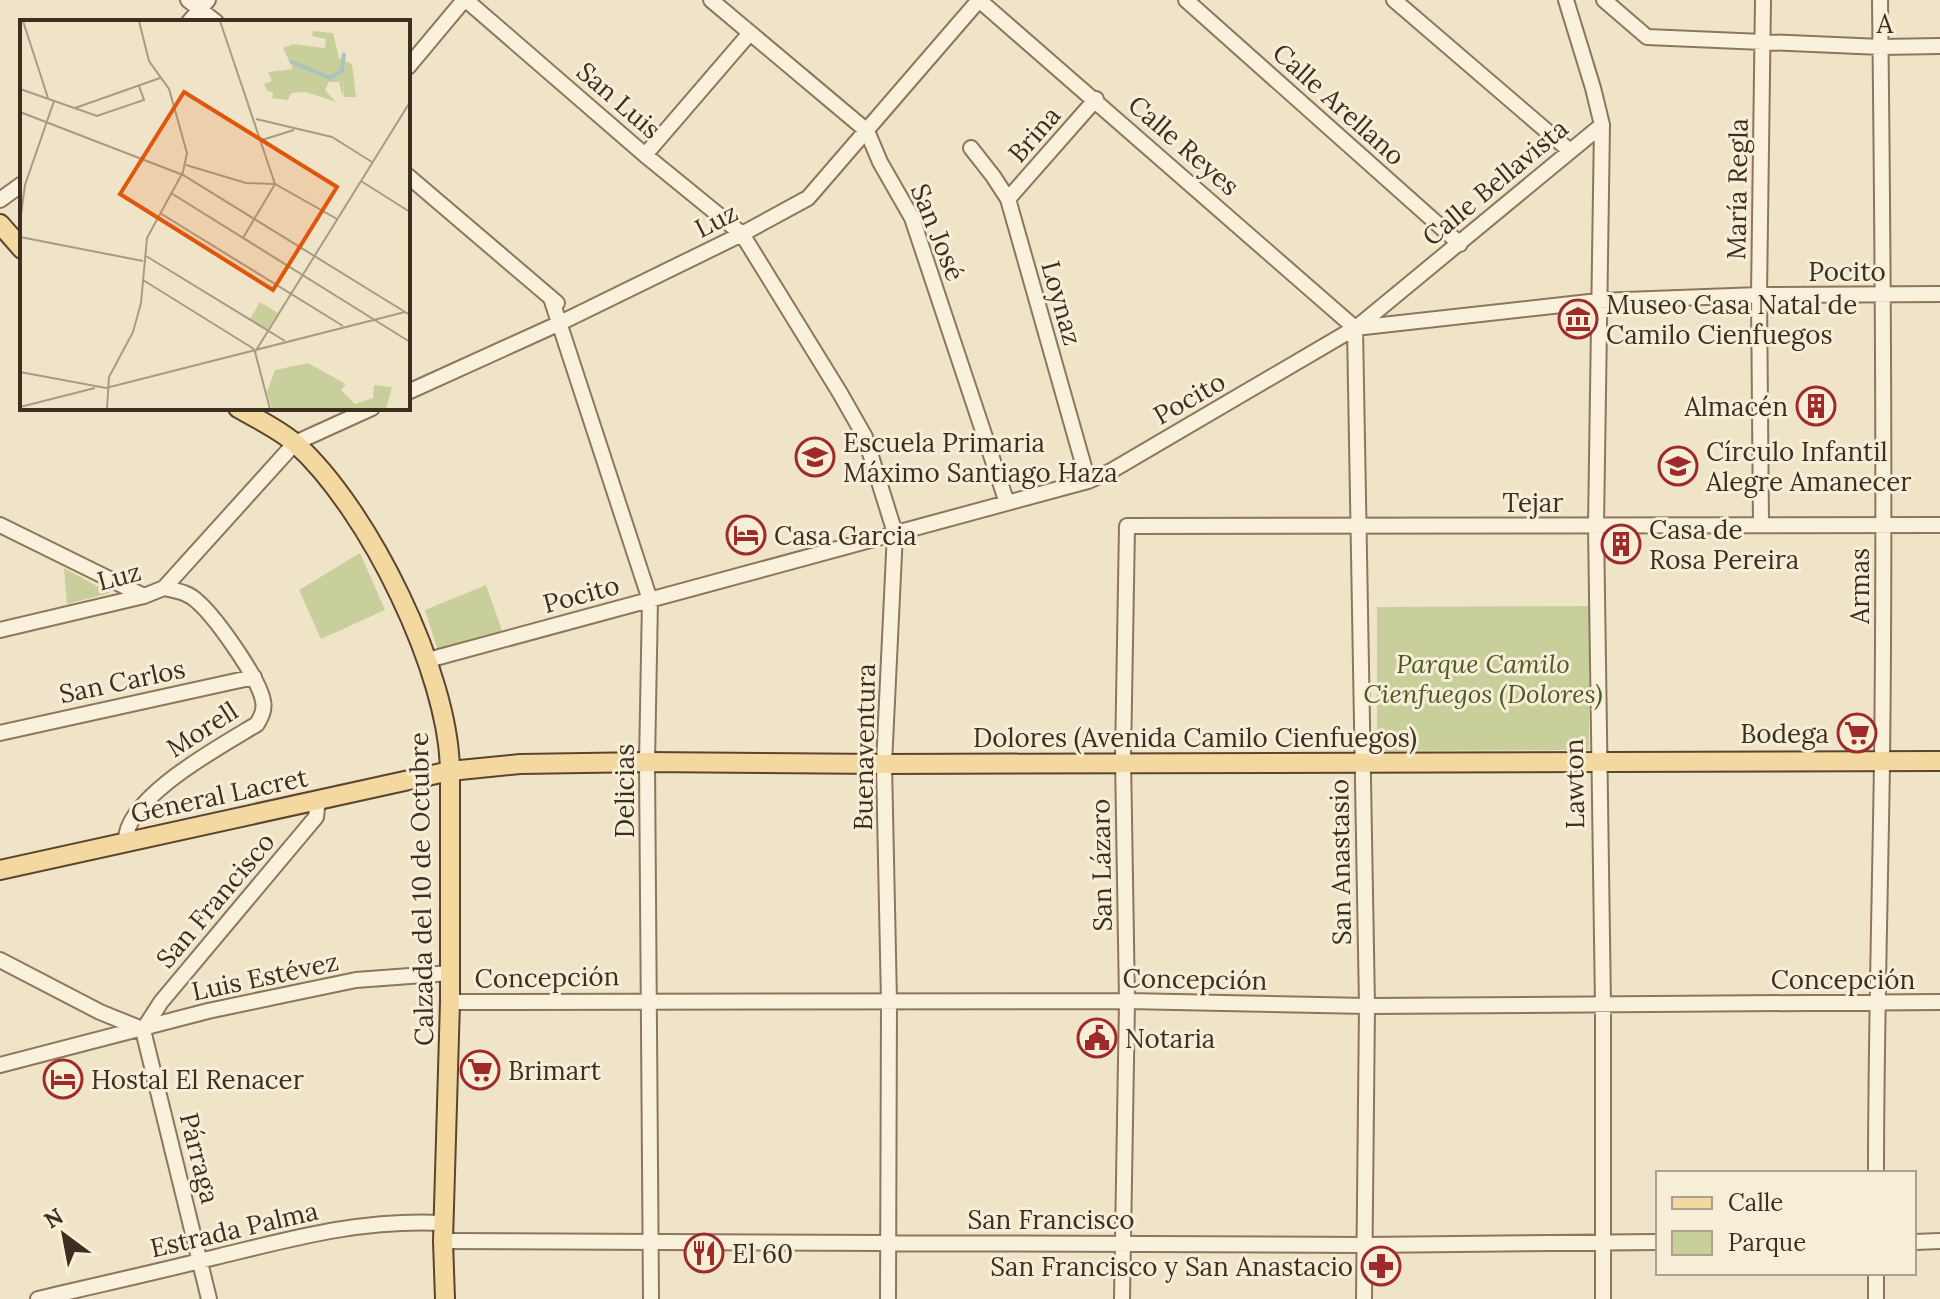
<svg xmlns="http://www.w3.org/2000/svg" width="1940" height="1299" viewBox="0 0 1940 1299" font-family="Lora,serif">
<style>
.green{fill:#c9cf9b}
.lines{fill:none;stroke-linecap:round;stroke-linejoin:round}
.minor-casing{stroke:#8d765c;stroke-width:18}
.major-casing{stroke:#5b4430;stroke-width:22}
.minor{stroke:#faf1dc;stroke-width:14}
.major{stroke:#f3d9a0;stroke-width:18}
.labels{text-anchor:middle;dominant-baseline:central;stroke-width:6;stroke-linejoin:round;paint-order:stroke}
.street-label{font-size:26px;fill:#3d2e20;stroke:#f7eed8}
.poi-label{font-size:26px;fill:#3d2e20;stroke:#f7eed8;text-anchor:start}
.park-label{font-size:26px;font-style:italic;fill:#4d5a26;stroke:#f7eed8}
.inset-river{fill:none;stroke:#a9c4bc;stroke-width:4}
.inset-road{fill:none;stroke:#a89b85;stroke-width:2}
.view{fill:#df570d;fill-opacity:0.15;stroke:#df570d;stroke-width:4}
.inset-edge{fill:none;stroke:#3d2e20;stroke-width:4}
</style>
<rect width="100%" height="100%" fill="#f0e4c8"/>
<!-- green -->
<path class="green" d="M360,553L385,610L321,639L299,590Z
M64,568L110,593L67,604Z
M486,585L503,633L438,651L425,610Z
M1589,606V750L1377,751V607Z"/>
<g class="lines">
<defs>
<path id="minor" d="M188,0L216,22
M466,0L645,155L742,234L840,393L865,437L895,533L884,764L889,1002L888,1299
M711,0L867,131L880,162L912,218L1007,503
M979,0L1355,328
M1186,0L1460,244
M1394,0L1570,151
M1566,0L1593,88L1602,125L1596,526L1603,1005V1299
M1604,0L1647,37L1881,47L1940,46
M189,22L208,0
M408,67L464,0
M971,148L993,176L1008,199L1088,481
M645,155L750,33
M408,176L557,303
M1008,199L1096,99
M0,200L22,184
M551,298L650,600L647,762L651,1299
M1355,328L1367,1006L1364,1299
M1356,328L1602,125
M408,392L560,323L742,234L808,198L979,0
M1761,523L1759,295L1763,0
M0,525L144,596
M0,630L144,596L164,588L295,443L372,408
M428,660L1088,481L1111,471L1355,328L1598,301L1759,295L1940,294
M0,733L254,677
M126,842C123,798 223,745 257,724C261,717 265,710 263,701C259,678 216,618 198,602C188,592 177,591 164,588
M0,960L100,1012L142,1029
M450,1002L1127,1001L1367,1006L1940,1002
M143,1030L161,1002L316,817L318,800
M143,1030L209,1299
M0,1065L208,1011L284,995L356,980L450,973
M1876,1173C1876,1036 1880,899 1882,762C1885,508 1883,254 1880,0
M443,1241L1364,1245L1658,1242
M1914,1242L1940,1241
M38,1299C97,1285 157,1272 216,1257C294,1238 362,1219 443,1223
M1122,1299L1127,1001L1123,758L1127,526L1940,525
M1876,1299V1273"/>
<path id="major" d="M0,224L22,249
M238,408C257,419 279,429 296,444C369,510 449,673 450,771V1002L443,1241L445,1299
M0,870L450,771L520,764L647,762L884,764L1940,761"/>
</defs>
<!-- minor casing -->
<use href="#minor" class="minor-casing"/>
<!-- major casing -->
<use href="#major" class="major-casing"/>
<!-- minor -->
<use href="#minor" class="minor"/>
<!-- major -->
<use href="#major" class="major"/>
</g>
<!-- icons -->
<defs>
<symbol id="museum-ring" viewBox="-11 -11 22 22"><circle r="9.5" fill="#f7eed8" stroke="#9e2a2b" stroke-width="1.5"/><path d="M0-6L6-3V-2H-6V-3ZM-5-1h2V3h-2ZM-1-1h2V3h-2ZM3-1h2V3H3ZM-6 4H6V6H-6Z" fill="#9e2a2b"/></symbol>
<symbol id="building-ring" viewBox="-11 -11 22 22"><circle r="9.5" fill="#f7eed8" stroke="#9e2a2b" stroke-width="1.5"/><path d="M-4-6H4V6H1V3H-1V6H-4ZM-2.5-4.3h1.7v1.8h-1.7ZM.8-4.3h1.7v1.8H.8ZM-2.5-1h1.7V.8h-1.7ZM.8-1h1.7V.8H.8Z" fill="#9e2a2b"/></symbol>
<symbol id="school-ring" viewBox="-11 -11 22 22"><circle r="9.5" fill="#f7eed8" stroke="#9e2a2b" stroke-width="1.5"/><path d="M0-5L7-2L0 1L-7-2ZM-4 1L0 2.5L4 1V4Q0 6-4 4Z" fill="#9e2a2b"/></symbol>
<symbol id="hotel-ring" viewBox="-11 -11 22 22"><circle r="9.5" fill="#f7eed8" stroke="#9e2a2b" stroke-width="1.5"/><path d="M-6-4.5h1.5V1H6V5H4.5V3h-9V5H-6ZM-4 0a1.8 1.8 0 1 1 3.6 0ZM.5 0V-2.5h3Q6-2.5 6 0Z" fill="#9e2a2b"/></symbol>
<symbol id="supermarket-ring" viewBox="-11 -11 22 22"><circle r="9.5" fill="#f7eed8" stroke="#9e2a2b" stroke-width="1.5"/><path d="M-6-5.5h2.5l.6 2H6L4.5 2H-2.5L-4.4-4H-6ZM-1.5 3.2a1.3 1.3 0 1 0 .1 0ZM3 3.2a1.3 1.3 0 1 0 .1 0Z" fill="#9e2a2b"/></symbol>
<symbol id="civic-ring" viewBox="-11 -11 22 22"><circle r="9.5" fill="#f7eed8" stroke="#9e2a2b" stroke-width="1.5"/><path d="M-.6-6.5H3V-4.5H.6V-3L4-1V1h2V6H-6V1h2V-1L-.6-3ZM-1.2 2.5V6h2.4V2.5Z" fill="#9e2a2b"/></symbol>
<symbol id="restaurant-ring" viewBox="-11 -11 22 22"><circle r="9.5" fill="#f7eed8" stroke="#9e2a2b" stroke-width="1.5"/><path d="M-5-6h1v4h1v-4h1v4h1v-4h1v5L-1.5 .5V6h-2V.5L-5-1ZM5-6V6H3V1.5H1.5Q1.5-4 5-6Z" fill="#9e2a2b"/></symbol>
<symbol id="pharmacy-ring" viewBox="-11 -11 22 22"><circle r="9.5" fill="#f7eed8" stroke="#9e2a2b" stroke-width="1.5"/><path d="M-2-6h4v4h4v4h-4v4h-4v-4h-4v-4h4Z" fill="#9e2a2b"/></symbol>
</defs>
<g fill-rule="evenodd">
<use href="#museum-ring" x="1556" y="297" width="44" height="44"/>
<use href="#building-ring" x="1794" y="384" width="44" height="44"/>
<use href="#school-ring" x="793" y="435" width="44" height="44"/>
<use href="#school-ring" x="1656" y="444" width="44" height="44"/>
<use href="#hotel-ring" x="724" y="513" width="44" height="44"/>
<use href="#building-ring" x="1599" y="522" width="44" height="44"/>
<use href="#supermarket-ring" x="1835" y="711" width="44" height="44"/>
<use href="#civic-ring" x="1075" y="1016" width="44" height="44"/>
<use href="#supermarket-ring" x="458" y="1048" width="44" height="44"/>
<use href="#hotel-ring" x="41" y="1057" width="44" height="44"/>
<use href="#restaurant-ring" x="682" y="1231" width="44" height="44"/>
<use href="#pharmacy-ring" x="1359" y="1244" width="44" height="44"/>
</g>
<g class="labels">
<!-- street labels -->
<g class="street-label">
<text x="1885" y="23">A</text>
<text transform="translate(619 100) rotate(41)">San Luis</text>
<text transform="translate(1339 104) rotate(42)">Calle Arellano</text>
<text transform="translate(1034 134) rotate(-49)">Brina</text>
<text transform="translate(1184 145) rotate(41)">Calle Reyes</text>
<text transform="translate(1495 182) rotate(-40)">Calle Bellavista</text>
<text transform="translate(1737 189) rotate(-89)">María Regla</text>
<text transform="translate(716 220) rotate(-27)">Luz</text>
<text transform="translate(938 232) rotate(68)">San José</text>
<text x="1847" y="271">Pocito</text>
<text transform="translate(1062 303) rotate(74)">Loynaz</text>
<text transform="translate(1189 398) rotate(-30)">Pocito</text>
<text x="1533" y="502">Tejar</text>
<text transform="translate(119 576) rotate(-15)">Luz</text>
<text transform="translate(1859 586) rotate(-90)">Armas</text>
<text transform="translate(581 594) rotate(-15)">Pocito</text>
<text transform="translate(122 681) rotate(-12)">San Carlos</text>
<text transform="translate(202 729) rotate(-33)">Morell</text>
<text x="1195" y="737">Dolores (Avenida Camilo Cienfuegos)</text>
<text transform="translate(864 747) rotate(-89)">Buenaventura</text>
<text transform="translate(1574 784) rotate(-91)">Lawton</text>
<text transform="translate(624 791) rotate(-90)">Delicias</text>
<text transform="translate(219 795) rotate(-12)">General Lacret</text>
<text transform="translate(1340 862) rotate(-91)">San Anastasio</text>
<text transform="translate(1101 865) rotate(-91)">San Lázaro</text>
<text transform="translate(421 889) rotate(-91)">Calzada del 10 de Octubre</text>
<text transform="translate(215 900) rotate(-50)">San Francisco</text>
<text transform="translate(265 976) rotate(-12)">Luis Estévez</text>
<text transform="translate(547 977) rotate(-1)">Concepción</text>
<text transform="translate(1195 979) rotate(1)">Concepción</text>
<text x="1843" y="979">Concepción</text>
<text transform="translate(200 1158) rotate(76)">Párraga</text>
<text x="1051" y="1219">San Francisco</text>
<text transform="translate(234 1229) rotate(-13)">Estrada Palma</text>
</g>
<!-- poi labels -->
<g class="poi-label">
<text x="1606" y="304">Museo Casa Natal de<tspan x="1606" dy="30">Camilo Cienfuegos</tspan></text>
<text x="1788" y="406" text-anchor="end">Almacén</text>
<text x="843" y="442">Escuela Primaria<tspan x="843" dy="30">Máximo Santiago Haza</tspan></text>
<text x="1706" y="451">Círculo Infantil<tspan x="1706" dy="30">Alegre Amanecer</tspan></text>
<text x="1649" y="529">Casa de<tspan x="1649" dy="30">Rosa Pereira</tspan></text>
<text x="774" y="535">Casa Garcia</text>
<text x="1829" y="733" text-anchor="end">Bodega</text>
<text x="1125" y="1038">Notaria</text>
<text x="508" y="1070">Brimart</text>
<text x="91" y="1079">Hostal El Renacer</text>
<text x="732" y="1253">El 60</text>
<text x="1353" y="1266" text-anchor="end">San Francisco y San Anastacio</text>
</g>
<!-- park labels -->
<g class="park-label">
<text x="1483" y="663">Parque Camilo<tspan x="1483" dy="30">Cienfuegos (Dolores)</tspan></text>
</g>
</g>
<!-- overview -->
<g transform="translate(20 20)">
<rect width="390" height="390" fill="#f0e4c8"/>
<path d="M293,11L313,13L319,38L332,44L336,77H324L323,60V78L319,62H309L305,70L316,82L286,72L271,73L268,80L252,78L253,72L247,71L244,64L252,61L248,52L273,49L263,28L273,24L305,28L306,19L292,16ZM240,282L258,293L247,310L230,299ZM288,343L326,364L321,370L335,384L353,378L354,365L372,367L366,389H252L247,372L255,350Z" fill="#c9cf9b"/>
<path class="inset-river" d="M270,41L310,58L322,51L324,33"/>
<path class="inset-road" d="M3,1L28,78M200,1L255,164M0,69L77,96L124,80L119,66M55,88L140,58M0,92L163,155L390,295M236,99L312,117L352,142M242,120L274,110M166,145L226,163L255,164L317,199M341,161L390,192M151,173L390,322M140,193L323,306M0,202L5,165L34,81M0,217L123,241M223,218L255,164M126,236L265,321M123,260L234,329M0,352L86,368L385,292M0,387L75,368M87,389L89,357L113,312L121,283L127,218L163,152L167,133L149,69L129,41L119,1M250,389L235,332L390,82"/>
<path class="view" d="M164,72L317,167L253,270L100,174Z"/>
<rect width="390" height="390" class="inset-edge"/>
</g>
<!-- legend -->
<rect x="1656" y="1171" width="260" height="104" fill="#f7eed8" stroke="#ada18e" stroke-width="2"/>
<rect x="1672" y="1197" width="40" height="12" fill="#f3d9a0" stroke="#ada18e" stroke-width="2"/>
<text x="1728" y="1211" font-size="24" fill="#3d2e20">Calle</text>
<rect x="1672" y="1231" width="40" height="24" fill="#c9cf9b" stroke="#ada18e" stroke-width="2"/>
<text x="1728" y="1251" font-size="24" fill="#3d2e20">Parque</text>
<!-- north arrow -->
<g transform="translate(64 1235) rotate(328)" stroke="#f7eed8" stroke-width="6" paint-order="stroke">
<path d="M0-6L14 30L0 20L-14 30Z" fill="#3d2e20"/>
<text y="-12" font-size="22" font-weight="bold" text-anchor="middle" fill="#3d2e20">N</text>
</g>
</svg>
